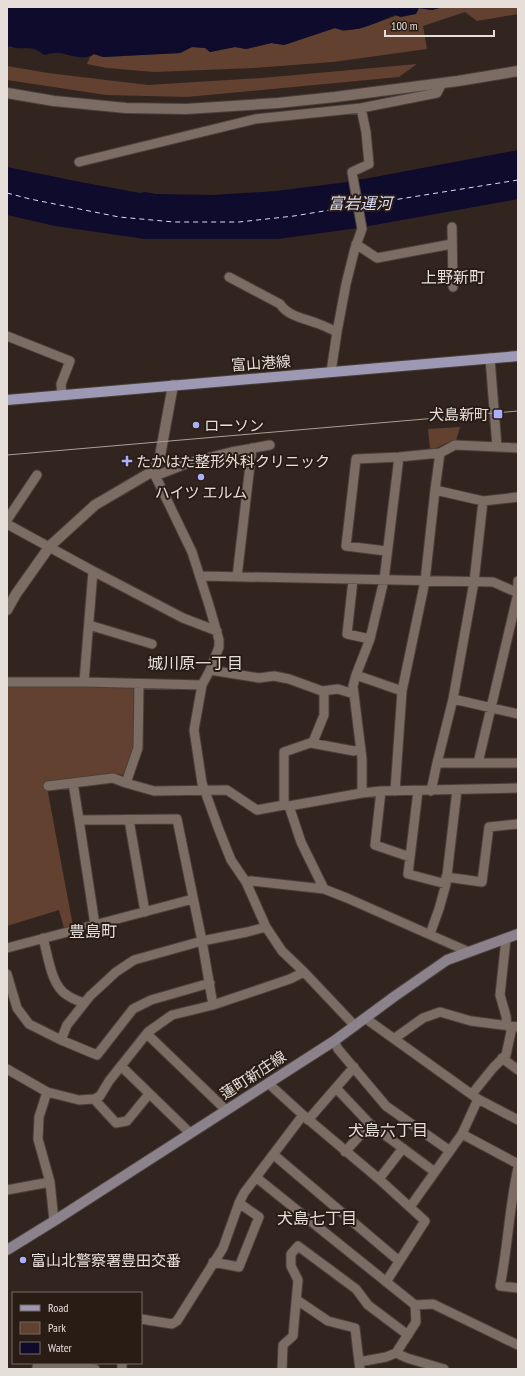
<svg xmlns="http://www.w3.org/2000/svg" width="525" height="1376" viewBox="0 0 525 1376" font-family="'PT Sans Narrow','Noto Sans JP',sans-serif">
<style>
.green{fill:#624131}
.water{fill:#0e0b2d}
.lines{fill:none;stroke-linecap:round;stroke-linejoin:round}
.ferry{stroke:#dadcf8;stroke-width:1;stroke-dasharray:5 4;stroke-linecap:butt}
.minor-casing{stroke:#4a403a;stroke-width:11}
.tertiary-casing{stroke:#4a403a;stroke-width:12}
.secondary-casing{stroke:#4a403a;stroke-width:12}
.primary-casing{stroke:#4a403a;stroke-width:12}
.minor{stroke:#7b6c64;stroke-width:9}
.tertiary{stroke:#7b6c64;stroke-width:10}
.secondary{stroke:#8c828c;stroke-width:10}
.primary{stroke:#9d99b4;stroke-width:10}
.tram{stroke:#a89e99;stroke-width:1}
.poi-dot{fill:#acaffb;stroke:#281c15;stroke-width:1.5}
.labels{text-anchor:middle;dominant-baseline:central;stroke-width:4;stroke-linejoin:round;paint-order:stroke}
.street-label{font-size:15px;fill:#e6ded9;stroke:#281c15}
.poi-label{font-size:15px;fill:#e6ded9;stroke:#281c15;text-anchor:start}
.water-label{font-size:16px;font-style:italic;fill:#dadcf8;stroke:#281c15}
.neighbourhood-label{font-size:16px;fill:#e6ded9;stroke:#281c15}
</style>
<rect width="100%" height="100%" fill="#32251f"/>
<!-- green -->
<path class="green" d="M443,7H518V14L477,21L465,12L423,26L427,49L333,62L254,68L154,72L107,68L87,64L90,57L94,54L104,57L180,53L192,47L205,48L210,52L235,47L246,49L272,43L284,45L335,28L343,31L362,28L418,8L432,10Z
M417,64L399,77L187,97L106,95L7,80V66L48,73L148,85L262,78Z
M460,427L456,441C446,441 439,449 430,449L428,429Z
M7,685L133,688L135,690V746L125,775L114,774L46,782L73,926L64,928L59,910L7,926Z"/>
<!-- water -->
<path class="water" d="M7,7H443L432,10L419,8L416,14L401,17L395,15C377,22 354,35 335,28L284,45L271,43L246,49L235,47L210,52L205,48L192,47L180,53L103,57L94,54C84,61 71,55 60,53C55,52 49,54 44,55C31,43 23,52 10,46L7,48Z
M518,150V199L358,228L278,239H145L55,226L7,215V167L80,182L140,193L145,192L156,194L212,195L276,191L347,182L350,179H364Z"/>
<g class="lines">
<!-- ferry -->
<path class="ferry" d="M7,193L30,199L119,217L174,222H239L294,216L354,206
M362,205L518,180"/>
<defs>
<path id="minor" d="M79,162L255,119L361,108
M452,227L453,287
M356,244L377,258L452,244
M229,277L280,304C288,316 303,318 316,323C323,325 330,329 337,332
M7,336L70,361L61,384L62,395
M490,358L497,447
M331,372L337,332L346,284L355,248L362,229L352,172L369,164L366,132L361,108L437,93L442,83
M440,453L455,445L518,448
M399,457L384,580L370,639L356,675L402,691
M153,471L192,552L209,605L219,640V647L210,670L202,685L194,730L202,783L219,830L231,860L246,882L266,927L282,951L304,972L355,1026
M155,476L191,462L231,452L270,445
M435,490L483,501L518,497
M483,501L474,582L453,699L437,763H518
M7,520L37,475
M7,524L93,571L84,682
M386,551L346,546L356,459L399,457L440,453L435,490L425,581L402,691L395,791
M93,571L183,618L217,631
M200,576L493,582L518,593
M237,577L252,448
M353,580L347,634L370,639
M89,625L152,644
M210,670L259,678L274,676L289,679L322,691L324,694V715L313,742L284,752V805
M356,675L353,686L362,759V793
M7,682H84L202,685
M139,684L138,748L126,783L154,791L227,790L257,810L284,805L289,806L362,793L381,791L518,788
M322,691L338,689L354,694
M453,699L518,714
M311,743L354,751L361,749
M478,763L518,593V581
M73,783L79,820
M48,786L113,778L126,783
M381,791L375,845L410,857
M418,791L408,874L446,884
M431,791L437,763
M289,806L301,842L324,889
M129,820L145,912
M446,877L482,882L489,827L518,824
M246,882L251,881L324,889L347,898L469,952
M95,925L79,820L177,819L202,941L213,1005
M430,934L439,909L446,884L457,790
M43,938C48,955 51,986 67,995C72,999 79,1001 84,1003
M506,939L500,995L506,1016L507,1026
M7,948L193,899
M7,974L17,1008L29,1024L61,1040L67,1025L90,996L116,972L134,960L202,941L247,932L266,927
M365,1018L478,1099L462,1134L518,1164
M147,1034L226,1110
M395,1038L423,1018L440,1012L471,1021L518,1027
M61,1040L97,1055L133,1009L151,1000L210,983
M334,1041L338,1049L386,1106L450,1151
M502,1058L518,1070
M121,1066L190,1133
M7,1069L47,1092L79,1100L94,1099L100,1096L109,1081L148,1032L172,1015L213,1005L290,979L304,972
M268,1083L303,1115
M336,1088L370,1124L435,1172
M47,1092L39,1117L38,1139L50,1182L54,1221
M472,1094L493,1068L506,1055L512,1027
M94,1099L116,1123L127,1121L149,1094
M478,1099L518,1120
M308,1120L354,1067
M345,1152L370,1124
M274,1155L399,1261
M518,1168C509,1207 508,1247 500,1286L518,1288
M257,1178L415,1305L416,1322L396,1353L386,1357L359,1362L360,1369
M379,1179L403,1148
M7,1190L50,1182
M410,1207L462,1134
M213,1262L239,1267L259,1217L239,1203
M297,1300L328,1321L355,1328L359,1362
M415,1305L433,1304L518,1345
M141,1319L172,1324L177,1321L223,1248L239,1203L244,1193L303,1115L379,1179L425,1221L386,1282
M396,1353L407,1358L444,1369
M122,1363V1369
M37,1369V1367L42,1364L95,1369
M282,1369L283,1345L293,1336L298,1280L291,1266V1254L298,1246L356,1289L368,1305L408,1335"/>
<path id="tertiary" d="M7,93L54,101L126,108L186,109L278,103L335,97L458,81L518,71
M7,610L16,594L50,546L95,505L153,471L157,464L160,456L173,385"/>
<path id="secondary" d="M7,1250L54,1221L334,1041L395,996L447,960L518,934"/>
<path id="primary" d="M7,400L518,356"/>
</defs>
<!-- minor casing -->
<use href="#minor" class="minor-casing"/>
<!-- tertiary casing -->
<use href="#tertiary" class="tertiary-casing"/>
<!-- secondary casing -->
<use href="#secondary" class="secondary-casing"/>
<!-- primary casing -->
<use href="#primary" class="primary-casing"/>
<!-- minor -->
<use href="#minor" class="minor"/>
<!-- tertiary -->
<use href="#tertiary" class="tertiary"/>
<!-- secondary -->
<use href="#secondary" class="secondary"/>
<!-- primary -->
<use href="#primary" class="primary"/>
<!-- tram -->
<path class="tram" d="M7,455L518,411"/>
</g>
<!-- markers -->
<g class="poi-dot">
<rect x="493" y="409" width="10" height="10" rx="2"/>
<circle cx="196" cy="425" r="4"/>
<path d="M125 455h4v4h4v4h-4v4h-4v-4h-4v-4h4z"/>
<circle cx="201" cy="477" r="4"/>
<circle cx="23" cy="1260" r="4"/>
</g>
<g class="labels">
<!-- street labels -->
<g class="street-label">
<text transform="translate(261 363) rotate(-4)">富山港線</text>
<text transform="translate(253 1075) rotate(-33)">蓮町新庄線</text>
</g>
<!-- poi labels -->
<g class="poi-label">
<text x="489" y="414" text-anchor="end">犬島新町</text>
<text x="204" y="425">ローソン</text>
<text x="136" y="461">たかはた整形外科クリニック</text>
<text x="201" y="492" text-anchor="middle">ハイツ エルム</text>
<text x="31" y="1260">富山北警察署豊田交番</text>
</g>
<!-- water labels -->
<g class="water-label">
<text x="360" y="203">富岩運河</text>
</g>
<!-- neighbourhood labels -->
<g class="neighbourhood-label">
<text x="453" y="277">上野新町</text>
<text x="195" y="663">城川原一丁目</text>
<text x="93" y="931">豊島町</text>
<text x="388" y="1130">犬島六丁目</text>
<text x="317" y="1218">犬島七丁目</text>
</g>
</g>
<!-- border -->
<rect width="525" height="1376" fill="none" stroke="#e6ded9" stroke-width="16"/>
<!-- legend -->
<rect x="12" y="1292" width="130" height="72" fill="#281c15" stroke="#746a63"/>
<rect x="20" y="1305" width="20" height="6" fill="#9d99b4" stroke="#746a63"/>
<text x="48" y="1312" font-size="12" fill="#e6ded9">Road</text>
<rect x="20" y="1322" width="20" height="12" fill="#624131" stroke="#746a63"/>
<text x="48" y="1332" font-size="12" fill="#e6ded9">Park</text>
<rect x="20" y="1342" width="20" height="12" fill="#0e0b2d" stroke="#746a63"/>
<text x="48" y="1352" font-size="12" fill="#e6ded9">Water</text>
<!-- scale -->
<path d="M385 30v6h109v-6" fill="none" stroke="#e6ded9" stroke-width="2"/>
<text x="391" y="30" font-size="12" fill="#e6ded9" stroke="#281c15" stroke-width="3" paint-order="stroke">100 m</text>
</svg>
